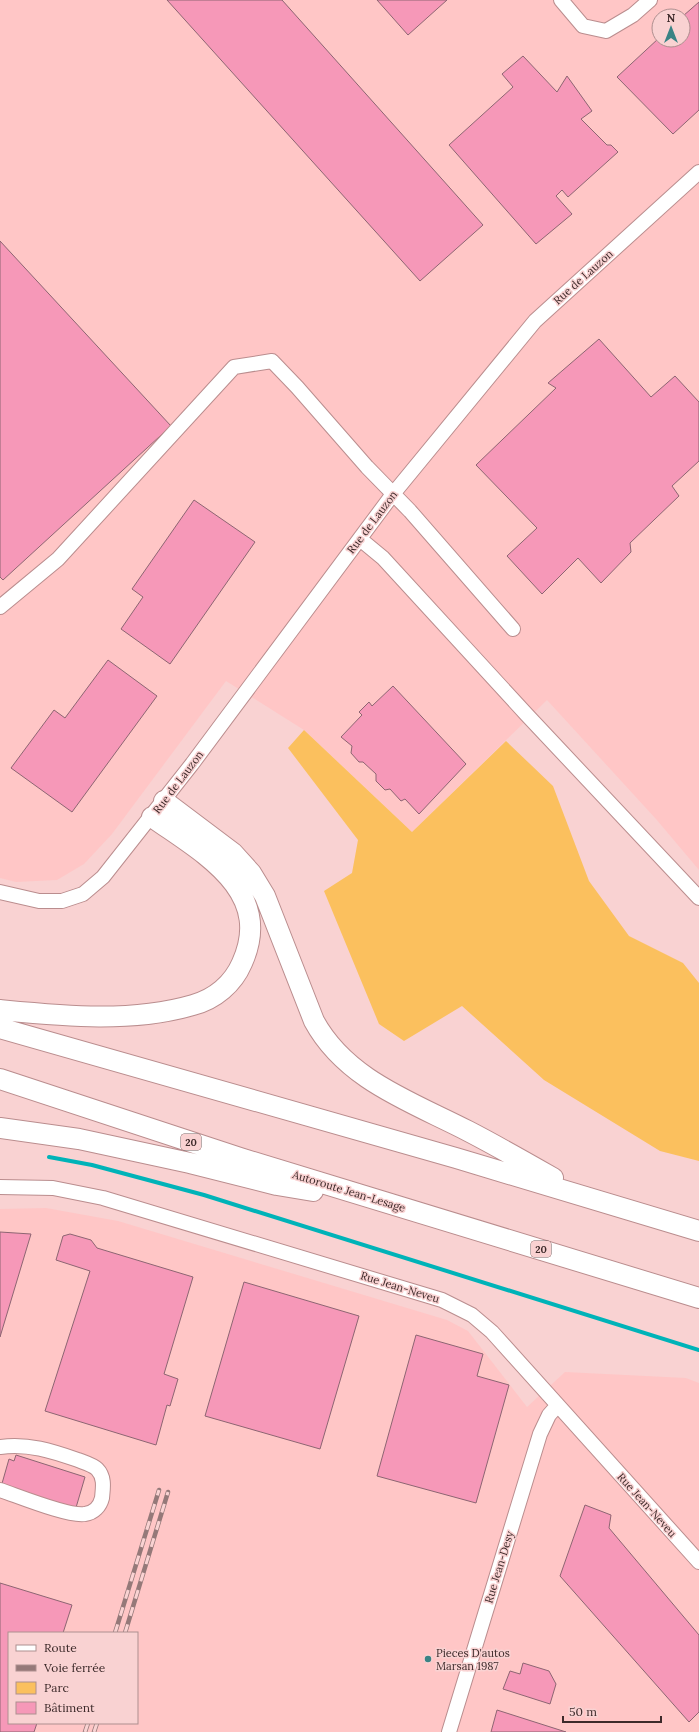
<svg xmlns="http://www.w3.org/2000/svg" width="699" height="1732" viewBox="0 0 699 1732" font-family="Lora,serif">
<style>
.built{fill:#ffc6c6;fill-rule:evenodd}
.green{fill:#fbc05e}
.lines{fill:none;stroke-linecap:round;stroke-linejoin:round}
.stream{stroke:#00b3b8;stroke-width:4}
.building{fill:#f698b8;stroke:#8d6572}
.minor-casing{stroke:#ba8d8e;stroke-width:16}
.highway-casing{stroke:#ba8d8e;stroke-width:22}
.minor{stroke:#fff;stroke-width:14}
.highway{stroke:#fff;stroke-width:20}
.rail-casing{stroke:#957979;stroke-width:4.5}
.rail{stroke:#f9d2d2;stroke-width:3;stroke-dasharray:9;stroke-linecap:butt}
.poi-dot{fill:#3a8385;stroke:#f9d2d2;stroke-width:1.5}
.labels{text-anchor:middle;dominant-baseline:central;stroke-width:3;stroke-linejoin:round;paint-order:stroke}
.shield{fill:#f9d2d2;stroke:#755c5c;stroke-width:1}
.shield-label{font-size:10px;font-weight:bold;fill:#3d2a2a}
.street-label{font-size:11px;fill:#3d2a2a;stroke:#f9d2d2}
.poi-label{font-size:11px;fill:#3d2a2a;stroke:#f9d2d2;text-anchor:start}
</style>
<rect width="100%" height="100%" fill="#f9d2d2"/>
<!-- built -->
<path class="built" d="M0,0H699V870L656,819L547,700L412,832L304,730L226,681L112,834L84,864L57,880L16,882L0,878ZM659,16H683V40H659Z
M46,1208L118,1221L447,1320L468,1331L527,1407L565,1372L686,1378L699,1383V1732H0V1209ZM9,1633H137V1723H9Z"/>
<!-- green -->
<path class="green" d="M304,730L412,832L506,741L553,786L589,881L629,936L683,963L699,983V1161L660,1151L544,1080L462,1006L404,1041L379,1024L324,891L352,873L358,840L288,748Z"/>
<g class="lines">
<!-- stream -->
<path class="stream" d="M49,1157L92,1165L204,1195L699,1350"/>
</g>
<!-- building -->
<path class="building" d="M167,0H282L483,225L420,281Z
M377,0H447L408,35Z
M699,2V110L673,134L617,77L659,38V40H683V16Z
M523,56L557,92L567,76L592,111L581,119L607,145H611L618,152L568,197L562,190L556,196L572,214L536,244L449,145L513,87L502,74Z
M0,241L171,426L3,580L0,577Z
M599,339L651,397L675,376L699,402V461L672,486L679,496L630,543L631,552L601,583L578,558L542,594L507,556L537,528L476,465L556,388L548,383Z
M194,500L255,542L170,664L121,629L143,597L132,589Z
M108,660L157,696L72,812L11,768L54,710L65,718Z
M393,686L466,764L419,814L405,799L401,801L390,789L385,790L376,781V774L363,762H359L351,753L352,746L341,737L362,715L359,712L369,702L372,706Z
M0,1232L31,1234L0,1337Z
M70,1234L91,1240L97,1248L193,1277L164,1374L178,1379L170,1406L167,1405L156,1445L45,1411L90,1271L56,1260L63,1236Z
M244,1282L359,1316L320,1449L205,1416Z
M416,1335L483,1354L477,1376L509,1385L476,1503L377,1476Z
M16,1455L85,1477L75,1511L1,1487L9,1459L14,1461Z
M585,1505L611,1515L609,1528L699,1635V1712L689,1722L560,1576Z
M0,1583L72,1605L63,1633H9V1723H37L34,1732H0Z
M523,1663L549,1671L556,1684L550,1704L503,1689L510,1671L520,1674Z
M497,1710L566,1732H491Z"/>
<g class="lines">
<defs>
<path id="minor" d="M561,0L583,26L606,31L633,15L650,0
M360,539L383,558L527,715L699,898
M0,607L58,559L234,367L272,361L297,387L367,467L410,511L513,629
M0,892L39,901H62L83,894L103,877L192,764L393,494L535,321L699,172
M0,1187L53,1188L103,1198L442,1300L472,1315L492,1332L699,1562
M0,1447C28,1443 52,1451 78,1460C83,1462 93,1465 97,1469C105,1477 103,1488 102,1498C100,1506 94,1513 85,1514C69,1517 18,1496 0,1490
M449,1732L540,1434L549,1415L557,1406"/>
<path id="highway" d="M164,801L233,853L251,873L265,896L314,1021C346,1080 412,1102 468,1131C497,1146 525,1162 553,1178
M0,1010C63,1016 131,1023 193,1005C215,999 233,984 242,963C275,890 201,852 152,817
M0,1028L456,1158L699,1231
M0,1079L240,1158L699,1298
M0,1128L79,1139L190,1163L277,1185L313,1191"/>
</defs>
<!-- minor casing -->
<use href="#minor" class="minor-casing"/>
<!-- highway casing -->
<use href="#highway" class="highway-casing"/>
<!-- minor -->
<use href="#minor" class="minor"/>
<!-- highway -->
<use href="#highway" class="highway"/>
<defs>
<path id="rail" d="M115,1633L159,1490
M125,1633L168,1492
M85,1732L88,1723
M94,1732L97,1723"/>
</defs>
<!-- rail casing -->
<use href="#rail" class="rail-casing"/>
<!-- rail -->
<use href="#rail" class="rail"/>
</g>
<!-- markers -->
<circle class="poi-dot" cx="428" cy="1659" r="4"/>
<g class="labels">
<!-- shield labels -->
<g class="shield">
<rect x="181" y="1134" width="20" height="16" rx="3"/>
<rect x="531" y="1241" width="20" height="16" rx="3"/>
</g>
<g class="shield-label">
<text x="191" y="1142">20</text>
<text x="541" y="1249">20</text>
</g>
<!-- street labels -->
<g class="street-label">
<text transform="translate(583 277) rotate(-42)">Rue de Lauzon</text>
<text transform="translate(372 522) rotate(-53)">Rue de Lauzon</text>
<text transform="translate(178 782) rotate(-53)">Rue de Lauzon</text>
<text transform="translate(349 1191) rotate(17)">Autoroute Jean-Lesage</text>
<text transform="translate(400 1287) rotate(17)">Rue Jean-Neveu</text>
<text transform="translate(647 1505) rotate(48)">Rue Jean-Neveu</text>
<text transform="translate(499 1567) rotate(-73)">Rue Jean-Desy</text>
</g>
<!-- poi labels -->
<g class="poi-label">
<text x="436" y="1653">Pieces D'autos<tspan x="436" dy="13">Marsan 1987</tspan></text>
</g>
</g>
<!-- legend -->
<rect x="8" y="1632" width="130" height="92" fill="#f9d2d2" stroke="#ae8f8f"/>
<rect x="16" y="1645" width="20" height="6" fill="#ffffff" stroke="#ae8f8f"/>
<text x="44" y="1652" font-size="12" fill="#3d2a2a">Route</text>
<rect x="16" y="1665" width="20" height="6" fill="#957979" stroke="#ae8f8f"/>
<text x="44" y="1672" font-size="12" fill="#3d2a2a">Voie ferrée</text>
<rect x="16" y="1682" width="20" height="12" fill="#fbc05e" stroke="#ae8f8f"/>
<text x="44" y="1692" font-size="12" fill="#3d2a2a">Parc</text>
<rect x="16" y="1702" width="20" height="12" fill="#f698b8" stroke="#ae8f8f"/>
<text x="44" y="1712" font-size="12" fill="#3d2a2a">Bâtiment</text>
<!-- north arrow -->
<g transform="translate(671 28)"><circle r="19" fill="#f9d2d2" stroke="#ae8f8f"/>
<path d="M0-3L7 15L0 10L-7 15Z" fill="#3a8385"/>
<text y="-6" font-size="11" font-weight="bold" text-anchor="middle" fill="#3d2a2a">N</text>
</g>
<!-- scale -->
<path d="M563 1716v6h98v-6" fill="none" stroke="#3d2a2a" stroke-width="2"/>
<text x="569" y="1716" font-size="12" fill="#3d2a2a" stroke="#f9d2d2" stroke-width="3" paint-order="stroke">50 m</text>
</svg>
